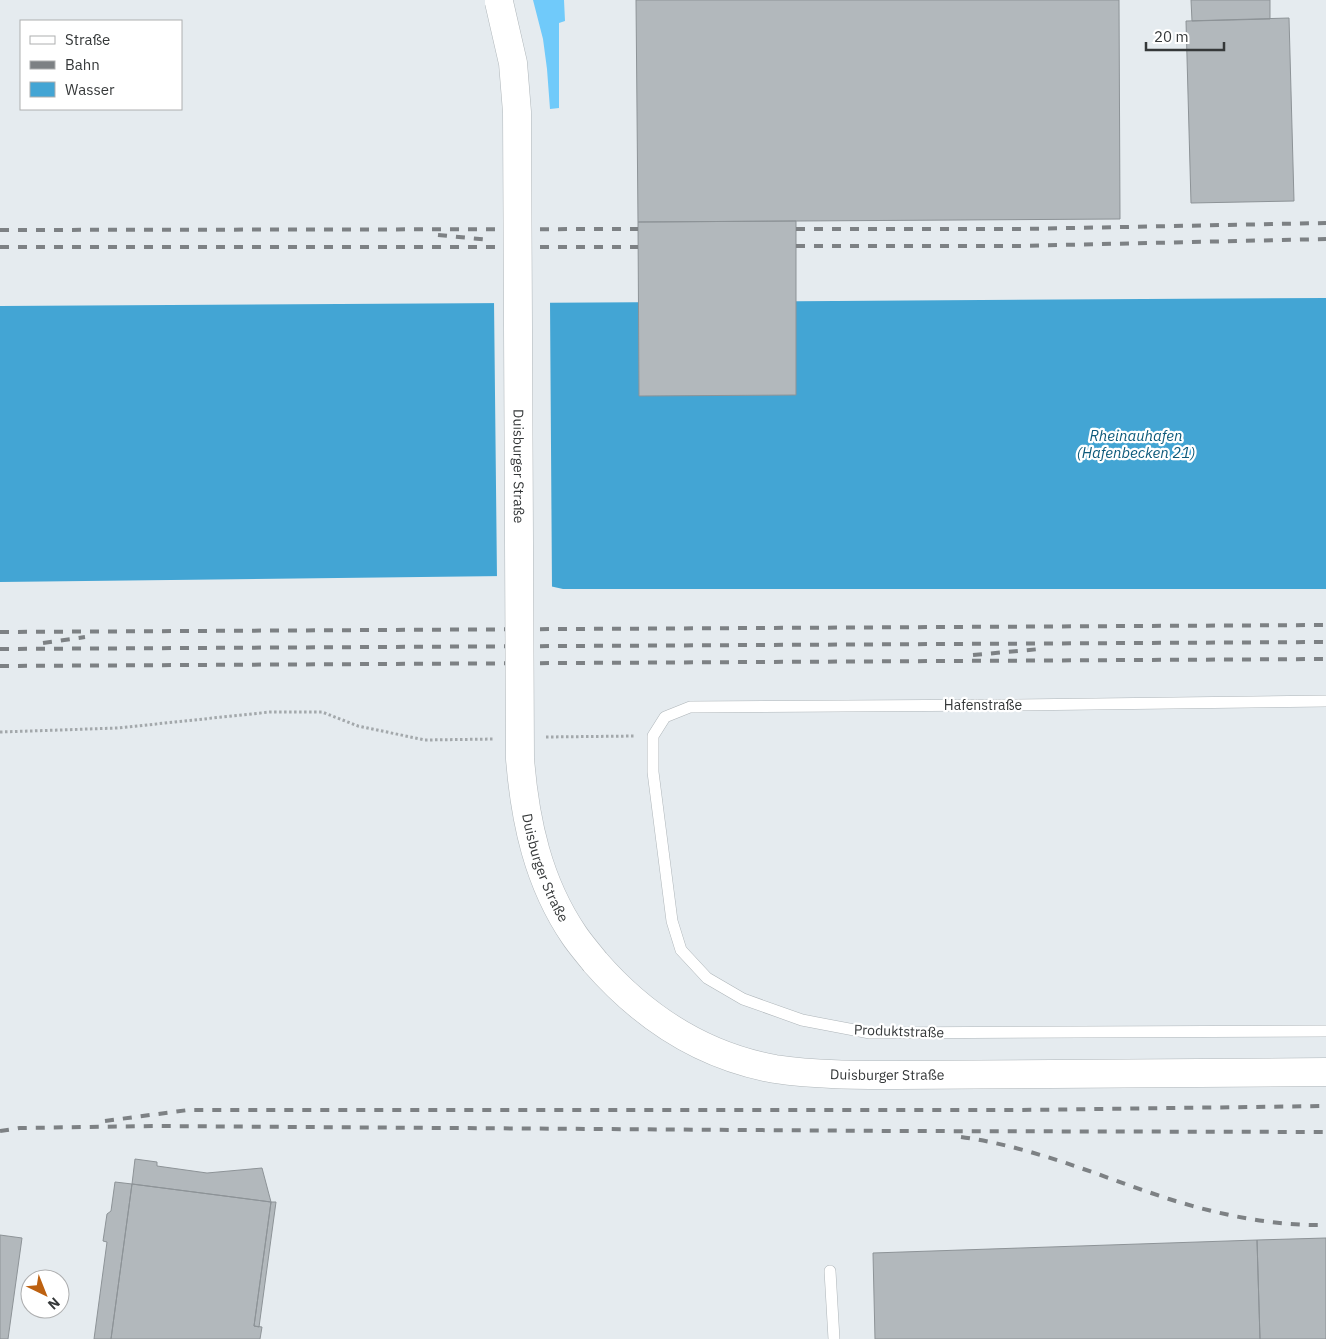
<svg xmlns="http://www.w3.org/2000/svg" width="1326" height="1339" viewBox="0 0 1326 1339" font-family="'IBM Plex Sans',sans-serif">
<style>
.green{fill:#70cafa}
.water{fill:#43a5d4}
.pier{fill:#e5ebef}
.building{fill:#b2b8bc;stroke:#8d9397}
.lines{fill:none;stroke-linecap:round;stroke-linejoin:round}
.service-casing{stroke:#aeb5b9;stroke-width:12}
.tertiary-casing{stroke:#aeb5b9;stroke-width:29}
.path{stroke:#a3a8ab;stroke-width:3;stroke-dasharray:2.5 2.5;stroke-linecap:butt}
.service{stroke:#fff;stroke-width:11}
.tertiary{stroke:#fff;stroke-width:28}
.rail{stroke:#7d8184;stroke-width:4;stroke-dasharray:9 9;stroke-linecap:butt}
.tertiary-bridge-casing{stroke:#aeb5b9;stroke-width:29;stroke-linecap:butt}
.tertiary-bridge{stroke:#fff;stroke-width:28}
.labels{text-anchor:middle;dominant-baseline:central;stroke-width:4.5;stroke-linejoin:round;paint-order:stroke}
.street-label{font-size:14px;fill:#353839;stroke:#fff}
.water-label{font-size:15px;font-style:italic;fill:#0d5a7b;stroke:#fff}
</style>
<rect width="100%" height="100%" fill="#e5ebef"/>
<!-- green -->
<path class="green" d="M533,0H564L565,21L559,23V108L550,109L547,69L543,39Z"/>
<!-- water -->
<path class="water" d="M1326,298V589H563L505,576L0,582V306Z"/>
<!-- pier -->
<path class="pier" d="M494,301H550L552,589L505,579H497Z"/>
<!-- building -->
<path class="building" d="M636,0H1119L1120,219L638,222Z
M1191,0H1270V19L1192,21Z
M1289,18L1294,201L1191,203L1186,21Z
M796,221V395L639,396L638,222Z
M135,1159L157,1162V1166L207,1173L262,1168L271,1202L132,1184Z
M115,1182L132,1184L111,1339H94L107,1242L103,1241L107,1214L111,1211Z
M132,1184L271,1202L254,1326L262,1327L260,1339H111Z
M271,1202H276L259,1327L254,1326Z
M0,1235L22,1238L8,1339H0Z
M1326,1238V1339H1260L1257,1240Z
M1257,1240L1260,1339H875L873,1253Z"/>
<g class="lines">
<defs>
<path id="service" d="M1326,701L1009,705L690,707L665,717L653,736V772L672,921L681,950L707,978L743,999L802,1020L870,1033L1326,1031
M830,1271L834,1339"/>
<g id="tertiary">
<path id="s1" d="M595,962C643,1017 702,1056 775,1069C815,1075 857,1075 897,1075L1326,1072"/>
</g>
</defs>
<!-- service casing -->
<use href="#service" class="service-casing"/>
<!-- tertiary casing -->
<use href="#tertiary" class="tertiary-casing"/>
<!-- path -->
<path class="path" d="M0,732L118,728L270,712H322L358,726L425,740L495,739
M546,737L635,736"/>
<!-- service -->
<use href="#service" class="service"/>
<!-- tertiary -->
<use href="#tertiary" class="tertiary"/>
<!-- rail -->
<path class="rail" d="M796,229H1021L1326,223
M0,230L638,229
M438,235L490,240
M796,246H1016L1326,239
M0,247H638
M0,632L1326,625
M43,643L85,637
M0,649L1326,642
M973,655L1040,649
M0,666L1326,659
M105,1121L188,1110H1021L1326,1106
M0,1131L20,1128L154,1126L894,1131L1326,1132
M961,1137C1034,1147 1099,1176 1169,1199C1220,1215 1273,1226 1326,1225"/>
<defs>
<g id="tertiary-bridge">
<path id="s2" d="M499,2L513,63L517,112L520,759C525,821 538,882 574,935C580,944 588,953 595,962"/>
</g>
</defs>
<!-- tertiary-bridge casing -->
<use href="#tertiary-bridge" class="tertiary-bridge-casing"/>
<!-- tertiary-bridge -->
<use href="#tertiary-bridge" class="tertiary-bridge"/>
</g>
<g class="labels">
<!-- street labels -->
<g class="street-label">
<text stroke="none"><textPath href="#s2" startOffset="466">Duisburger Straße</textPath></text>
<text x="983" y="705">Hafenstraße</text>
<text stroke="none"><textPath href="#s2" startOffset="871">Duisburger Straße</textPath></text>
<text transform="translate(899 1031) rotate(2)">Produktstraße</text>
<text stroke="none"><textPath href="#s1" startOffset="326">Duisburger Straße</textPath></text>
</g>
<!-- water labels -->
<g class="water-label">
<text x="1136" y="435">Rheinauhafen<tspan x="1136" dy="17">(Hafenbecken 21)</tspan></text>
</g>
</g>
<!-- legend -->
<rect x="20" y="20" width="162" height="90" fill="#ffffff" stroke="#aeafb0"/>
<rect x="30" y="36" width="25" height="8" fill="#ffffff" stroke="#aeafb0"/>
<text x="65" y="45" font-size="15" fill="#353839">Straße</text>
<rect x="30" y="61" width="25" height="8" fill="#7d8184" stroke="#aeafb0"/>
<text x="65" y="70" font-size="15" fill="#353839">Bahn</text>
<rect x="30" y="82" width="25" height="15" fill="#43a5d4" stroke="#aeafb0"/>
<text x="65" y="95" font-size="15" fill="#353839">Wasser</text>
<!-- north arrow -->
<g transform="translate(45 1294) rotate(137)"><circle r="24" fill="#ffffff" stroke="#aeafb0"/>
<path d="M0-4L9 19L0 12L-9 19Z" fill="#bd6110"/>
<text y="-8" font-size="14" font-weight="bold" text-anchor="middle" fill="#353839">N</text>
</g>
<!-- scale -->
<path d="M1146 42v8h78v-8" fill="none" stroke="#353839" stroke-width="2.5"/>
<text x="1154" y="42" font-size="15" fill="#353839" stroke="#ffffff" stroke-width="4" paint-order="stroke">20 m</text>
</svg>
